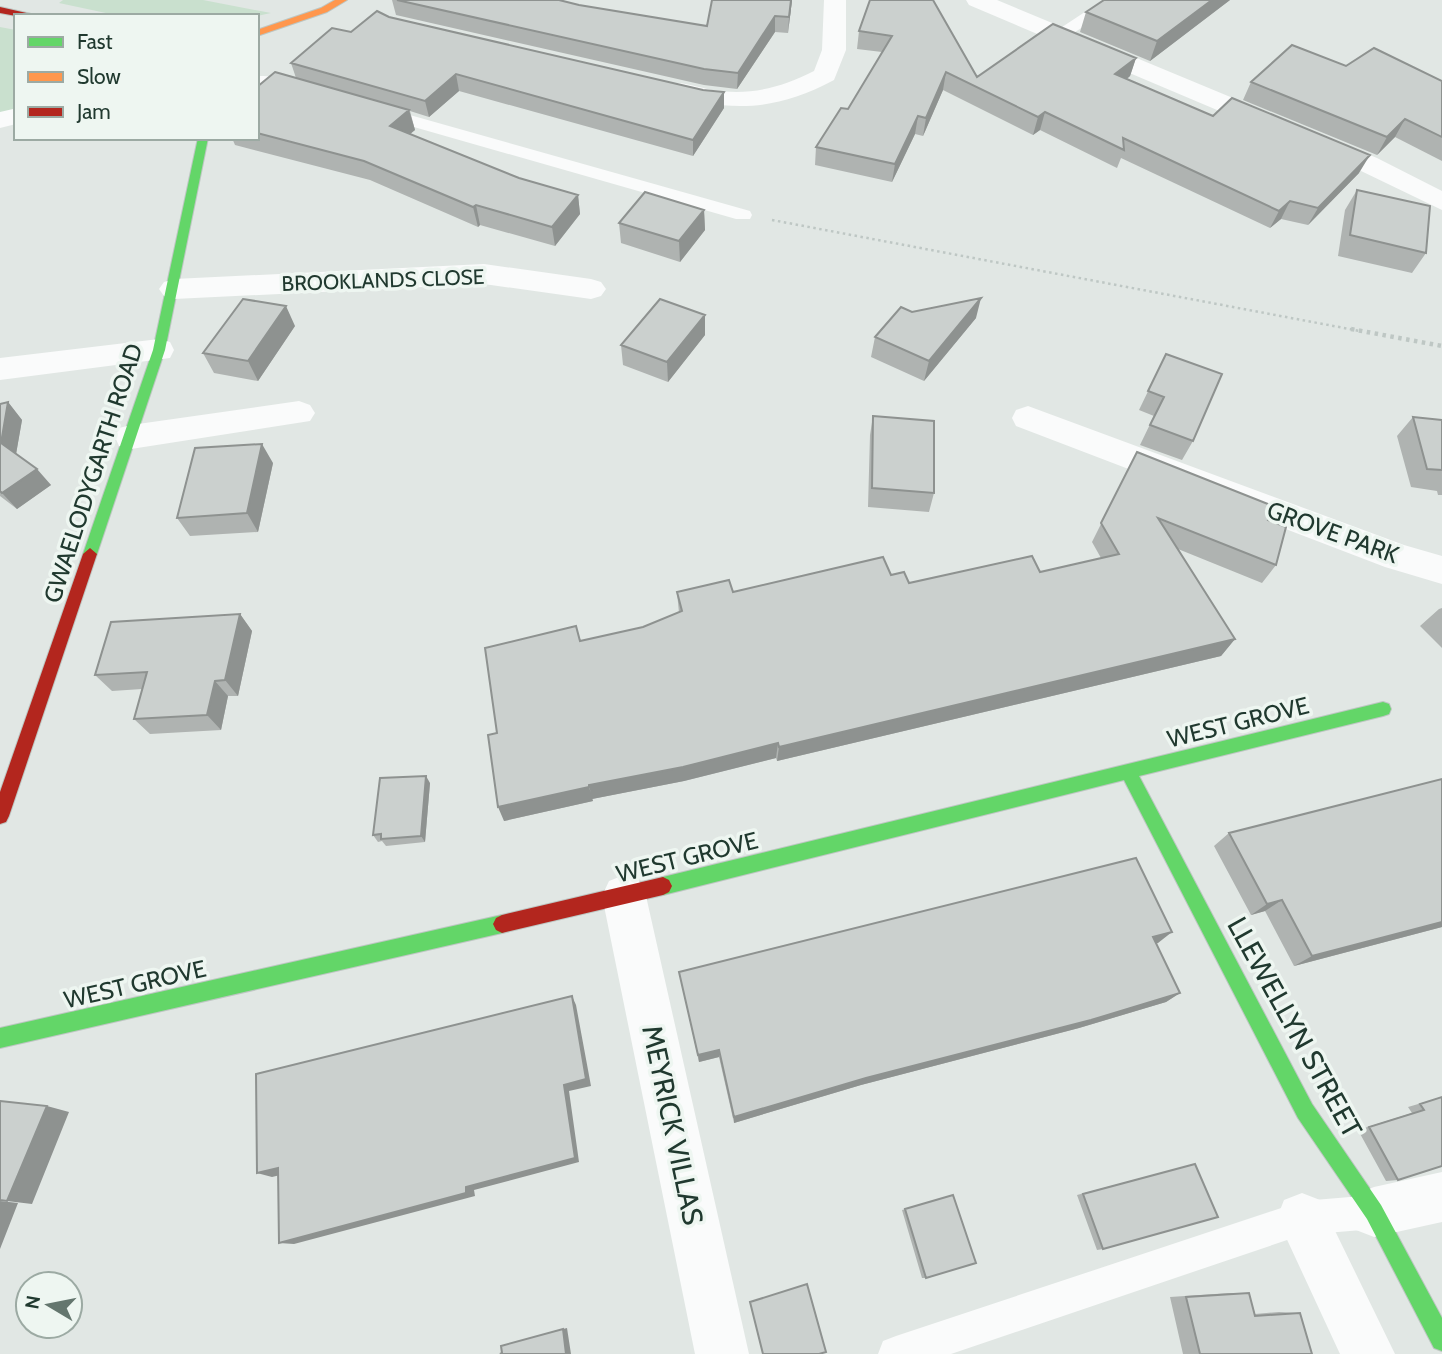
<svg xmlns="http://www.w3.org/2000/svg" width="1442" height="1354" viewBox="0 0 1442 1354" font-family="Cabin,sans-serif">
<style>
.green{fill:#c9e0ce}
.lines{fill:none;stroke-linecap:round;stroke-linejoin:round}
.fast-casing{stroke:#bdc6c2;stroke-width:2}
.slow-casing{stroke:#bdc6c2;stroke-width:2}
.jam-casing{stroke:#bdc6c2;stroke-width:2}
.path-far1{stroke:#bec7c4;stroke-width:2.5;stroke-dasharray:2.5 3.5;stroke-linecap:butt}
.path{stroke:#bec7c4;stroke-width:4.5;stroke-dasharray:3.5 4.5;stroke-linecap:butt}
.lane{fill:#fafbfb;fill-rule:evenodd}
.street{fill:#fafbfb;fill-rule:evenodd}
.fast{fill:#63d668;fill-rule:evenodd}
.slow{fill:#ff974d;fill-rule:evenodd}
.jam{fill:#b3261e;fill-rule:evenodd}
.wall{fill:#afb3b1}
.shaded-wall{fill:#8e9290}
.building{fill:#cbd0ce;stroke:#8e9290;stroke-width:2}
.labels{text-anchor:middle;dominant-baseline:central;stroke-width:7;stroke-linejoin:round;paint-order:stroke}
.far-street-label{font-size:21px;fill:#20392f;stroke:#eef6f1}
.street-label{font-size:24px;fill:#20392f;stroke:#eef6f1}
.near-street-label{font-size:28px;fill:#20392f;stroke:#eef6f1}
</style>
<rect width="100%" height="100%" fill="#e1e7e4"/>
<!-- green -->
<path class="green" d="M63,0H203L271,13L257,16H120L59,3Z
M0,27L16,30V115H0Z"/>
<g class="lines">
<defs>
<path id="fast" d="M198,138H208L165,350L97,554L90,560L83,554L153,350Z
M1383,702L1389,704L1391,709L1389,714L1383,716L1139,776L1312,1104L1381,1205L1442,1318V1351L1434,1348L1367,1219L1298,1118L1124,780L663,895L657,892L654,886L657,880L663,877Z
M502,915L508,918L511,924L508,930L502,933L0,1048V1028Z"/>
<path id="slow" d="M335,0H347L327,12L257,36V30L321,8Z"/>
<path id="jam" d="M0,7L31,14L33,16H16L0,13Z
M90,548L97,554L9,816L6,822L0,824V792L83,554Z
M663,877L669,880L672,886L669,892L663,895L502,933L496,930L493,924L496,918L502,915Z"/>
</defs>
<!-- fast casing -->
<use href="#fast" class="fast-casing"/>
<!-- slow casing -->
<use href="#slow" class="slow-casing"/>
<!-- jam casing -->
<use href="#jam" class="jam-casing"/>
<!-- path-far1 -->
<path class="path-far1" d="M772,220L1360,331"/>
<!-- path -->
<path class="path" d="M1351,329L1442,346"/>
<!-- lane -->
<path class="lane" d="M1103,0H1122L1065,39H1053L1051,36L1053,33Z
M257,76C273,76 294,77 305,88L297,93L272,86H257Z
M378,106L750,211L752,215L750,219H736L372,115L369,111Z
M1374,1195L1386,1200L1391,1212L1386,1224L1374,1229L1302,1235L951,1354H878L883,1341L896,1336L1302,1201Z"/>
<!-- street -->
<path class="street" d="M824,0H846V50L834,80C772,113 730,111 663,94L660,89L663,84C679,80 696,87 712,90C750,96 780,88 814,71L822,50Z
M966,0H997L1377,158L1442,191V210L1359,170L969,5Z
M13,109L16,110V124L0,128V112Z
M484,264L591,279L601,282L606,289L601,296L591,299L484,284L174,299L164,296L159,289L164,282L174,279Z
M159,339L170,342L174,350L170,358L0,380V358Z
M299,401L310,405L315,413L310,421L131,449L119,446L115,437L119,428L131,425Z
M1028,406L1404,545L1442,556V584L1385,567L1016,426L1012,418L1016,410Z
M624,875L639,881L646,896L749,1354H695L602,896L609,881Z
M1442,1172V1222L1374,1237L1356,1230L1349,1212L1356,1194L1374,1187Z
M1302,1193L1320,1200L1395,1354H1340L1277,1218L1284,1200Z"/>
<!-- fast -->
<use href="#fast" class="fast"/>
<!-- slow -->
<use href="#slow" class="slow"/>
<!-- jam -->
<use href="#jam" class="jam"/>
</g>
<!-- wall -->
<path class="wall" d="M392,0H559L579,5L707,26L712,0H792L788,33L775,32L737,89L704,85L396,15Z
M870,0L977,77L1136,58L1130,76L1127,79L1213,116L1359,173L1308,225L1281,219L1270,228L1121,158L1117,168L1040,130L1033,135L943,90L923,136L915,134L892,182L815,165L816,147L848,109L882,52L857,49L859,31Z
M1230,0L1150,61L1080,32L1086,12Z
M389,17L724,108L693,156L459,91L429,117L410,111L415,130L409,134L519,178L578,195L580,214L555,246L480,225L478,227L370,180L235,145L232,138H257V87L296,78L291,63L351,32Z
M1346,66L1442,81V161L1395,137L1377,155L1243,100L1251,82Z
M1357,190L1426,253L1412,273L1338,256L1345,210Z
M704,210L705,230L680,262L621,243L619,223Z
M912,312L976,318L924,381L871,357L875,337Z
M295,326L258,381L214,373L203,353Z
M705,335L668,382L623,365L621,345Z
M1166,354L1193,441L1182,460L1140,445L1154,416L1139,410Z
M8,402L22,420L16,454L51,485L17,509L0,496V404Z
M873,416L934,493L929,512L868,507L870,435Z
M1413,417L1442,420V495H1438L1437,491L1411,487L1397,436Z
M1137,452L1268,520L1276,565L1262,583L1178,549L1235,639L1221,656L777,761L776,758L684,781L592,799L593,801L504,821L497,733L580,641L643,627L679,613L677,592H733L891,575L909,583L1040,572L1101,558L1092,542Z
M273,463L258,532L190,536L177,518Z
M1442,608V648L1420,626L1439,609Z
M240,614L252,631L238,696H228L221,730L150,734L134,719L142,689L112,691L95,675Z
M430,783L425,842L386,846L382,841L378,842L373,835Z
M1229,833L1442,927L1294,966L1265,911L1251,915L1214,846Z
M1156,943L1180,993L1166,1002L1079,1028L861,1085L734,1123L719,1057L699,1062L679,972L1158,943Z
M1442,1097L1398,1180L1386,1181L1358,1130L1412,1113L1408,1107Z
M1195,1164L1103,1249L1097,1250L1077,1195Z
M953,1195L926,1278H922L902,1210Z
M1230,1293H1249L1255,1314L1279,1312L1300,1313L1312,1354H1183L1170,1297Z"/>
<!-- shaded-wall -->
<path class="shaded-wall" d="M791,0H792L788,33L789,17Z
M1212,0H1230L1150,61L1157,41Z
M775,16V32L737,89L738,73Z
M1136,58L1130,76L1110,92L1115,74Z
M946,72L943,90L923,136L926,118Z
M456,74L459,91L429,117L425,101Z
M724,92V108L693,156V140Z
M409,110L415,130L396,146L390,126Z
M1045,112L1040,130L1033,135L1038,117Z
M918,116L915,134L892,182L895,164Z
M1405,119L1395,137L1377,155L1387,137Z
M1370,155L1359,173L1308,225L1318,208Z
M578,195L580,214L555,246L552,227Z
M1290,201L1281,219L1270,228L1279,211Z
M476,205L480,225L478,227L473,207Z
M704,210L705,230L680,262L679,241Z
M981,298L976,318L924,381L929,361Z
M286,306L295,326L258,381L248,361Z
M705,315V335L668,382L667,362Z
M8,402L22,420L15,460L1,443Z
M262,444L273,463L258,532L247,513Z
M37,469L51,485L17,509L2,493Z
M240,614L252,631L238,696L225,680Z
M1235,639L1221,656L777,761L779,747Z
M215,681L228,696L221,730L207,715Z
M778,743L776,758L684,781L592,799L589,785Z
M426,776L430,783L425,842L421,836Z
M589,787L593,801L504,821L498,807Z
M1282,900L1265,911L1251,915L1267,904Z
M1442,922V927L1294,966L1312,956Z
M1172,932L1158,943L1140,947L1153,937Z
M1180,993L1166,1002L1079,1028L861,1085L734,1123V1117L866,1078Z
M572,996L576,1005L591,1086L569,1091L579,1162L474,1190L475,1196L294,1244L279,1243L466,1187Z
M719,1050V1057L699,1062L698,1055Z
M47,1106L69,1112L32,1204L7,1201Z
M278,1168L293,1172L272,1177L257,1173Z
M0,1201L18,1203L0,1249Z
M567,1328L571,1354H566L563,1329Z"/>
<!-- building -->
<path class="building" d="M397,0H559L579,5L707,26L712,0H791L789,17L775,16L738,73L704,69Z
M870,0H933L977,77L1053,24L1136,58L1115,74L1213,116L1232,98L1370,155L1318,208L1290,201L1279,211L1123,138L1124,150L1045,112L1038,117L946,72L926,118L918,116L895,164L816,147L841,108L848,109L892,36L859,31Z
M1104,0H1212L1157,41L1086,12Z
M377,11L389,17L703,90L724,92L693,140L456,74L425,101L291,63L332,28L351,32Z
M1292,45L1346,66L1374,48L1442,81V137L1405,119L1387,137L1251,82Z
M275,72L409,110L390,126L519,178L578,195L552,227L476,205L473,207L364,161L257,133V87Z
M1357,190L1430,206L1426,253L1350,235Z
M645,192L704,210L679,241L619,223Z
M981,298L929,361L875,337L901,307L912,312Z
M243,299L286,306L248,361L203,353Z
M660,299L705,315L667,362L621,345Z
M1166,354L1222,374L1193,441L1150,425L1164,397L1148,391Z
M8,402L1,443L37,469L2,493L0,491V404Z
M873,416L934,421V493L872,488Z
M1413,417L1442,420V470L1427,469Z
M262,444L247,513L177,518L195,448Z
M1137,452L1273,506L1268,520L1286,527L1276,565L1158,518L1235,639L779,747L778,743L683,767L589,785V787L498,807L488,735L497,733L485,648L576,626L580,641L643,627L682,611L677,592L729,580L733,592L883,557L891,575L904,572L909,583L1032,556L1040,572L1119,554L1101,523Z
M240,614L225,680L215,681L207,715L134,719L147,672L95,675L111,622Z
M426,776L421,836L381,839V834L373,835L380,778Z
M1442,779V922L1312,956L1282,900L1267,904L1229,833Z
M1136,858L1172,932L1153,937L1180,993L1091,1020L866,1078L734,1117L719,1050L698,1055L679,972Z
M572,996L586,1079L564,1085L575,1158L466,1187V1193L279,1243L278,1168L257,1173L256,1074Z
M1442,1097V1166L1398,1180L1369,1127L1424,1110L1420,1104Z
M0,1101L47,1106L7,1201L0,1200Z
M1195,1164L1218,1217L1103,1249L1083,1194Z
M953,1195L976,1263L926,1278L905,1209Z
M807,1284L826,1352L819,1354H763L750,1302Z
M1249,1293L1255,1316L1300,1313L1312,1354H1200L1186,1297Z
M563,1329L566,1354H500L502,1353L501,1346Z"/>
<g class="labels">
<!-- far-street labels -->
<g class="far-street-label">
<text transform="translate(383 280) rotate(-2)">BROOKLANDS CLOSE</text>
</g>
<!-- street labels -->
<g class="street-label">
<text transform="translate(93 473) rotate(-72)">GWAELODYGARTH ROAD</text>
<text transform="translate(1333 532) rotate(20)">GROVE PARK</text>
<text transform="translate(1238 722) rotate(-14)">WEST GROVE</text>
<text transform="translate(687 857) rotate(-14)">WEST GROVE</text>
<text transform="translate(135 984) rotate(-13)">WEST GROVE</text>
</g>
<!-- near-street labels -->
<g class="near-street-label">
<text transform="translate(1295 1027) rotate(61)">LLEWELLYN STREET</text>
<text transform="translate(673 1125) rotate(78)">MEYRICK VILLAS</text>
</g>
</g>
<!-- legend -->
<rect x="14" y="14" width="245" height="126" fill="#eef6f1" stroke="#9caaa3" stroke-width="2"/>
<rect x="28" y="37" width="35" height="10" fill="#63d668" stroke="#9caaa3" stroke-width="2"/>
<text x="77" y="49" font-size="21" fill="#20392f">Fast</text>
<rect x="28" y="72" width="35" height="10" fill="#ff974d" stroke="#9caaa3" stroke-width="2"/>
<text x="77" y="84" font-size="21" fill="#20392f">Slow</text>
<rect x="28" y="107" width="35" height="10" fill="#b3261e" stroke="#9caaa3" stroke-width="2"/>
<text x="77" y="119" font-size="21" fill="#20392f">Jam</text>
<!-- north arrow -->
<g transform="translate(49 1305) rotate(280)"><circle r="33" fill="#eef6f1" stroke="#9caaa3" stroke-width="2"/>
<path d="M0-5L12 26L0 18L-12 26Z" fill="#64766e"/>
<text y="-10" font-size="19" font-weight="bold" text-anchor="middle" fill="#20392f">N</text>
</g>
</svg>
